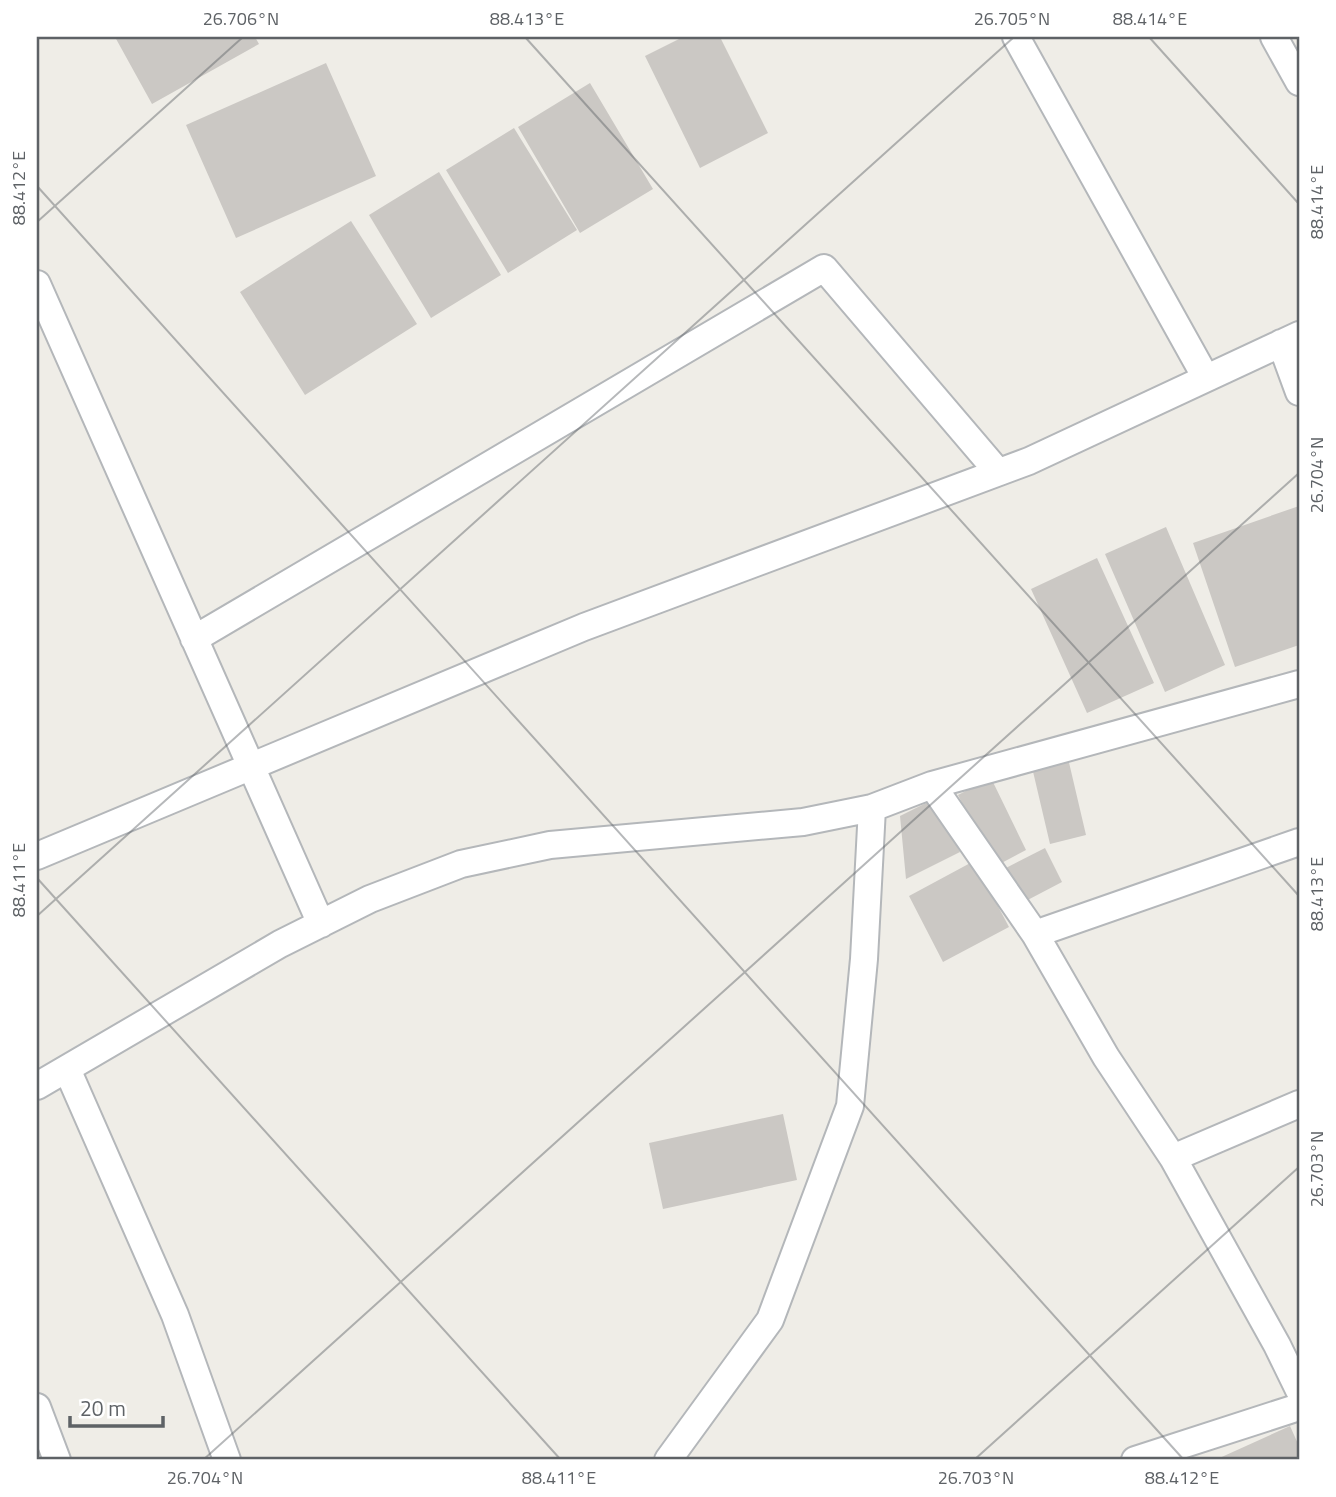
<svg xmlns="http://www.w3.org/2000/svg" width="1336" height="1497" viewBox="0 0 1336 1497" font-family="'Titillium Web',sans-serif">
<style>
.building{fill:#cbc8c4}
.lines{fill:none;stroke-linecap:round;stroke-linejoin:round}
.minor-casing{stroke:#b4b7ba;stroke-width:30}
.minor{stroke:#fff;stroke-width:26}
.ticks{fill:none;stroke:#5e6266;stroke-width:2;stroke-opacity:0.45}
.neatline{fill:none;stroke:#5e6266;stroke-width:2.5}
.ticks-label{font-size:18px;text-anchor:middle;fill:#5e6266}
</style>
<rect width="100%" height="100%" fill="#efede7"/>
<!-- building -->
<path class="building" d="M115,37H255L259,44L152,104Z
M683,37H720L768,133L700,168L645,56Z
M326,63L376,176L236,238L186,125Z
M590,83L653,189L580,233L518,127Z
M514,128L577,230L508,273L446,170Z
M439,172L501,275L431,318L369,215Z
M351,221L417,324L305,395L240,292Z
M1299,506V645L1235,667L1193,543Z
M1166,527L1225,665L1165,692L1105,554Z
M1097,558L1154,683L1087,713L1031,589Z
M1067,754L1086,835L1050,844L1031,763Z
M991,778L1026,850L994,867L958,795Z
M934,799L960,852L906,879L900,816Z
M1045,848L1062,882L1020,904L1002,870Z
M974,861L1009,927L943,962L909,896Z
M783,1114L797,1180L663,1209L649,1143Z
M1290,1426L1299,1446V1460H1215Z"/>
<g class="lines">
<defs>
<path id="minor" d="M1016,37L1206,378
M1274,37L1299,82
M37,284L321,924
M1281,343L1299,392
M194,639L824,268L998,472
M932,785L1035,934L1106,1057L1173,1158L1277,1345L1299,1390
M37,856L584,627L1029,461L1299,335
M1035,934L1299,842
M67,1069L175,1315L227,1460
M37,1086L280,944L370,899L461,864L550,845L803,822L872,808L932,785L1299,684
M1173,1158L1299,1104
M37,1407L57,1460
M668,1460L770,1320L850,1106L864,959L872,808
M1135,1460L1299,1407"/>
</defs>
<!-- minor casing -->
<use href="#minor" class="minor-casing"/>
<!-- minor -->
<use href="#minor" class="minor"/>
</g>
<!-- ticks -->
<path class="ticks" d="M525,37L1299,896M1149,37L1299,204M37,186L1184,1460M37,222L243,37M37,878L561,1460M37,916L1014,37M203,1460L1299,473M974,1460L1299,1167"/>
<!-- border -->
<rect width="1336" height="1497" fill="none" stroke="#ffffff" stroke-width="77"/>
<!-- scale -->
<path d="M70 1416v10h93v-10" fill="none" stroke="#5e6266" stroke-width="3.5"/>
<text x="80" y="1416" font-size="21" fill="#5e6266" stroke="#ffffff" stroke-width="5" paint-order="stroke">20 m</text>
<rect x="38" y="38" width="1260" height="1420" class="neatline"/>
<g class="ticks-label">
<text x="241" y="25">26.706°N</text>
<text x="527" y="25">88.413°E</text>
<text x="1012" y="25">26.705°N</text>
<text x="1150" y="25">88.414°E</text>
<text transform="translate(19 188) rotate(-90)" y="6">88.412°E</text>
<text transform="translate(1317 202) rotate(-90)" y="6">88.414°E</text>
<text transform="translate(1317 475) rotate(-90)" y="6">26.704°N</text>
<text transform="translate(19 880) rotate(-90)" y="6">88.411°E</text>
<text transform="translate(1317 894) rotate(-90)" y="6">88.413°E</text>
<text transform="translate(1317 1169) rotate(-90)" y="6">26.703°N</text>
<text x="205" y="1484">26.704°N</text>
<text x="559" y="1484">88.411°E</text>
<text x="976" y="1484">26.703°N</text>
<text x="1182" y="1484">88.412°E</text>
</g>
</svg>
